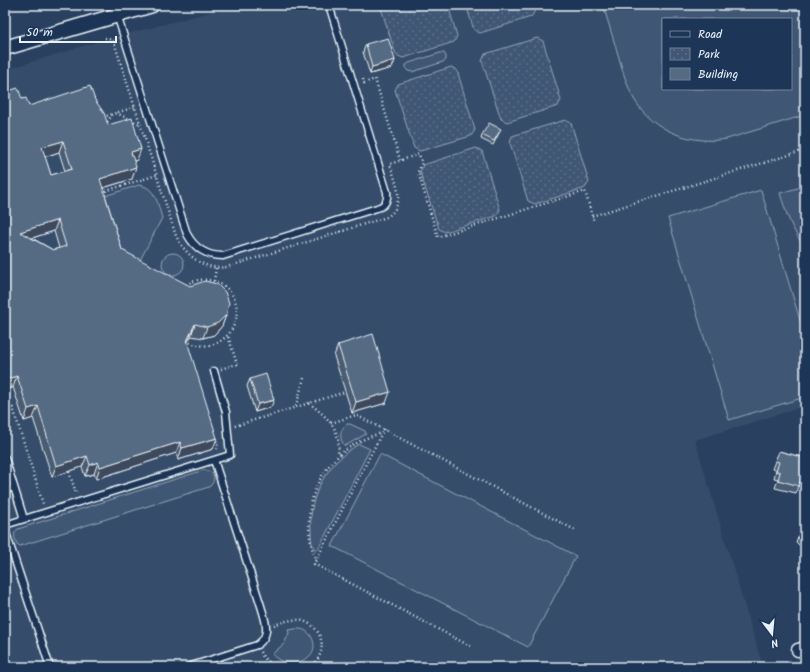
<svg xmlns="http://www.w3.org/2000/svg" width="810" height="672" viewBox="0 0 810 672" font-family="Kalam,sans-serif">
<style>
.built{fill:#364d6b;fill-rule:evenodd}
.green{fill:#415774;stroke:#94a4b6;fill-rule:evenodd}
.park{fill:url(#park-dots);stroke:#94a4b6}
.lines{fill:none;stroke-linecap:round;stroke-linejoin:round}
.service-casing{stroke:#e8f1f8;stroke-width:9}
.minor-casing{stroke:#e8f1f8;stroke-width:15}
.tertiary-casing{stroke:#e8f1f8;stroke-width:17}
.path{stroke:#e8f1f8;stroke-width:2.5;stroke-dasharray:1 3;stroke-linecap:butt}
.service{stroke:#1d3557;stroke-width:6}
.minor{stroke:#1d3557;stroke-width:12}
.tertiary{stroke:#1d3557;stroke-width:14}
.wall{fill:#495b71;stroke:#e8f1f8;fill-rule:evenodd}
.shaded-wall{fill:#3c4a5c;stroke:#e8f1f8}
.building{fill:#556a83;stroke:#e8f1f8;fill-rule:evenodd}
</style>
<defs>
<pattern id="park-dots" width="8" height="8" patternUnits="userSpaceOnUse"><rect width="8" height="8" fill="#415774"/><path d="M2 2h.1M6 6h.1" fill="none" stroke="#5c7089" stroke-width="1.8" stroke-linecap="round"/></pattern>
</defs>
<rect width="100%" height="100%" fill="#294061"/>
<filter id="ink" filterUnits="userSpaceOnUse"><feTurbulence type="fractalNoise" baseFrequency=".025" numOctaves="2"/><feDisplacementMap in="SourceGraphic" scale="8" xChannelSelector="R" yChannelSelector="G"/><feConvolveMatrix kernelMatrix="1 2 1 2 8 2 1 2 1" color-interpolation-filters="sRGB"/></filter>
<g filter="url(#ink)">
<!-- built -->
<path class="built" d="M237,5H805V406L695,440L763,667H5V70L97,42ZM663,19H791V89H663Z"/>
<!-- green -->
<path class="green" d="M603,5H805V115L727,139C691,145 653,131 634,99C627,86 623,72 619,58C614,40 608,23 603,5ZM663,19H791V89H663Z
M440,53H444L446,56V60L443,62L412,72L408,71L406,69V65L409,63Z
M139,185C156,187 158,205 162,218L135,270L127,266L98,198Z
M805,186V247C792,231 786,213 780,193Z
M761,190L805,337V397L729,420L668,218Z
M162 264a11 11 0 1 1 22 0a11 11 0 1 1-22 0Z
M347,424H350L365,431L366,434L345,446C339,440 339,429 347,424Z
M359,444L370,449L317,551C311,547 311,538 311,531C308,494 328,462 359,444Z
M380,454L576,556L528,647L332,546Z
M204,470L211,472C215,477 215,482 209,487L20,546L17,544C15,539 12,533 18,529Z
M295,629C302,628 308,631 311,636C325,660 286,672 272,654L284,644L289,633L288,630Z"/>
<!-- park -->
<path class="park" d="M380,5H448L457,36L454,42L403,58L396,55Z
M466,5H533L535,11L531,17L480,33L474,30Z
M537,38L543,41L561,100L558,106L507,122L501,119L482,61L485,54Z
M451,67L457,70L475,130L471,136L420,151L414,148L395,90L398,84Z
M565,120L571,123L589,182L585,188L535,204L528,201L510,143L512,136Z
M476,148L482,151L500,210L496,216L445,232L439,229L420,172L423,165Z"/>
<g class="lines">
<defs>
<path id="service" d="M117,15L187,234C195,249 207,256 223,256L377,208C385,206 388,201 387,192L329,5
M5,458L24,519
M5,490L14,487
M5,525L230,455L226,412L214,371
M5,530L50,667
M188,667L257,645C272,635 265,620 261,606L214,460"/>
<path id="minor" d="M798,650L805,648"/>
<path id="tertiary" d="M5,48L152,5"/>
</defs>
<!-- service casing -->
<use href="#service" class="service-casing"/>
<!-- minor casing -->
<use href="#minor" class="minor-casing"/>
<!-- tertiary casing -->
<use href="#tertiary" class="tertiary-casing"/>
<!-- path -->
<path class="path" d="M105,38L112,40L115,45L176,236C186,256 205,271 227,267L387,217C407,204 395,181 390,164L419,154L422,163L418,172L438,237L585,191L594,222
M363,79L364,83L375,79L400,160
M116,113L140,124
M103,117L135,107
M105,125L112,115
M102,192L157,175
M592,216L805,150
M214,281L216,268
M186,285C195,279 206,278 216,282C257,298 232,361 188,342
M221,369L237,364L228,336
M309,403C327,417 342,429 338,454
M5,404L13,408L43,504
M296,406L304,378
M331,423L356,415L575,530
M235,426L345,392
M384,429L314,564L472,647
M215,437L218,447L217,449
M69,472L76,493
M316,561C295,504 323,448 382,433
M274,625C282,622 291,619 299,620C323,624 330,653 310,667
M260,652L263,657L274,667"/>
<!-- service -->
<use href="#service" class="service"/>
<!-- minor -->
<use href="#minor" class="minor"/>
<!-- tertiary -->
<use href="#tertiary" class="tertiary"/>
</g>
<!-- wall -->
<path class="wall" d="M366,44L395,60L392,68L370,74L363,52Z
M5,92L22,99L29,106L95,100L108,125L137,160L134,161L132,179L103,188L122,250L226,315L222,326L214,335L203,338L191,336L187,343L213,449L178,460L176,453L96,479L94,474L85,476L82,467L52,477L33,418L24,421L13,387L5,390ZM59,152L65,171L51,175L45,157ZM54,231L59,248L53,250L32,238Z
M499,133L493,145L481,139L482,135Z
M338,345L386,403L352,413L334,356Z
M250,379L271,407L255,412L247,386Z
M779,451L805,458V487L798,486L796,493L775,488L778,479L774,478L776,470L772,469Z
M805,528V554L800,549L801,547L796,542L799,534Z"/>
<!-- shaded-wall -->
<path class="shaded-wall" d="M395,60L392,68L370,74L372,67Z
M63,141L59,152L38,159L42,147Z
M141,149L137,160L127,163L131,152Z
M136,167L132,179L96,190L100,179Z
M58,220L54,231L16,243L20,232Z
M226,315L222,326L214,335L203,338L207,327Z
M195,324L191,336L182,353L187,341Z
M17,376L13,387L5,390V386L7,379Z
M390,392L386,403L352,413L356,402Z
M274,400L271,407L255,412L258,404Z
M38,406L33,418L24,421L28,409Z
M217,438L213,449L178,460L182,448Z
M180,442L176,453L96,479L100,467Z
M87,456L82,467L52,477L56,466Z
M98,462L94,474L85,476L90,465Z"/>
<!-- building -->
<path class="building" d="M388,38L395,60L372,67L366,44Z
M90,86L95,100L104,113L108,125L132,118L141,149L131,152L136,167L100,179L122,250L190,286L205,281L217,284L225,292L229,303L226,315L218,323L207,327L195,324L187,341L217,438L182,448L180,442L100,467L98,462L90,465L87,456L56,466L38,406L28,409L17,376L7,379L5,371V92L18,88L22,99L26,98L29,106ZM63,141L72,169L51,175L42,147ZM58,220L66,246L53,250L20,232Z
M489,123L501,129L494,141L482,135Z
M373,334L390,392L356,402L338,345Z
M266,374L274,400L258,404L250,379Z
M779,451L805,458V479L801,478L799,486L778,480L780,472L776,471L779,462L775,461Z
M805,528V543L803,542L805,540L799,534Z
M346,664L351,667H344Z"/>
</g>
<!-- margin -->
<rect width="810" height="672" fill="none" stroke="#1d3557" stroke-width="20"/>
<rect x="10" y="10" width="790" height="652" fill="none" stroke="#e8f1f8" stroke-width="1.5" filter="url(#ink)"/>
<!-- legend -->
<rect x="662" y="18" width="130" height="72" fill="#1d3557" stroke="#6e8097"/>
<rect x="670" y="31" width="20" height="6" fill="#1d3557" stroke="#6e8097"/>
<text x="698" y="38" font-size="12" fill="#e8f1f8">Road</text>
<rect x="670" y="48" width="20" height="12" fill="url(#park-dots)" stroke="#6e8097"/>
<text x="698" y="58" font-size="12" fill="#e8f1f8">Park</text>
<rect x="670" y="68" width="20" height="12" fill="#556a83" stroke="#6e8097"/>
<text x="698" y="78" font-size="12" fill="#e8f1f8">Building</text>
<!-- north arrow -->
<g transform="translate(772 634) rotate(164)" stroke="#1d3557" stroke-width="3" paint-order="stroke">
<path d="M0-3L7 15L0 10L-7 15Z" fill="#e8f1f8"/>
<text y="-6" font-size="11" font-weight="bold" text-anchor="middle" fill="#e8f1f8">N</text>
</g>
<!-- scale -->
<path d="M20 36v6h96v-6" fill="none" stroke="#e8f1f8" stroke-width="2"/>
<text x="26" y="36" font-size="12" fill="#e8f1f8" stroke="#1d3557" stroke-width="3" paint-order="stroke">50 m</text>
</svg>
